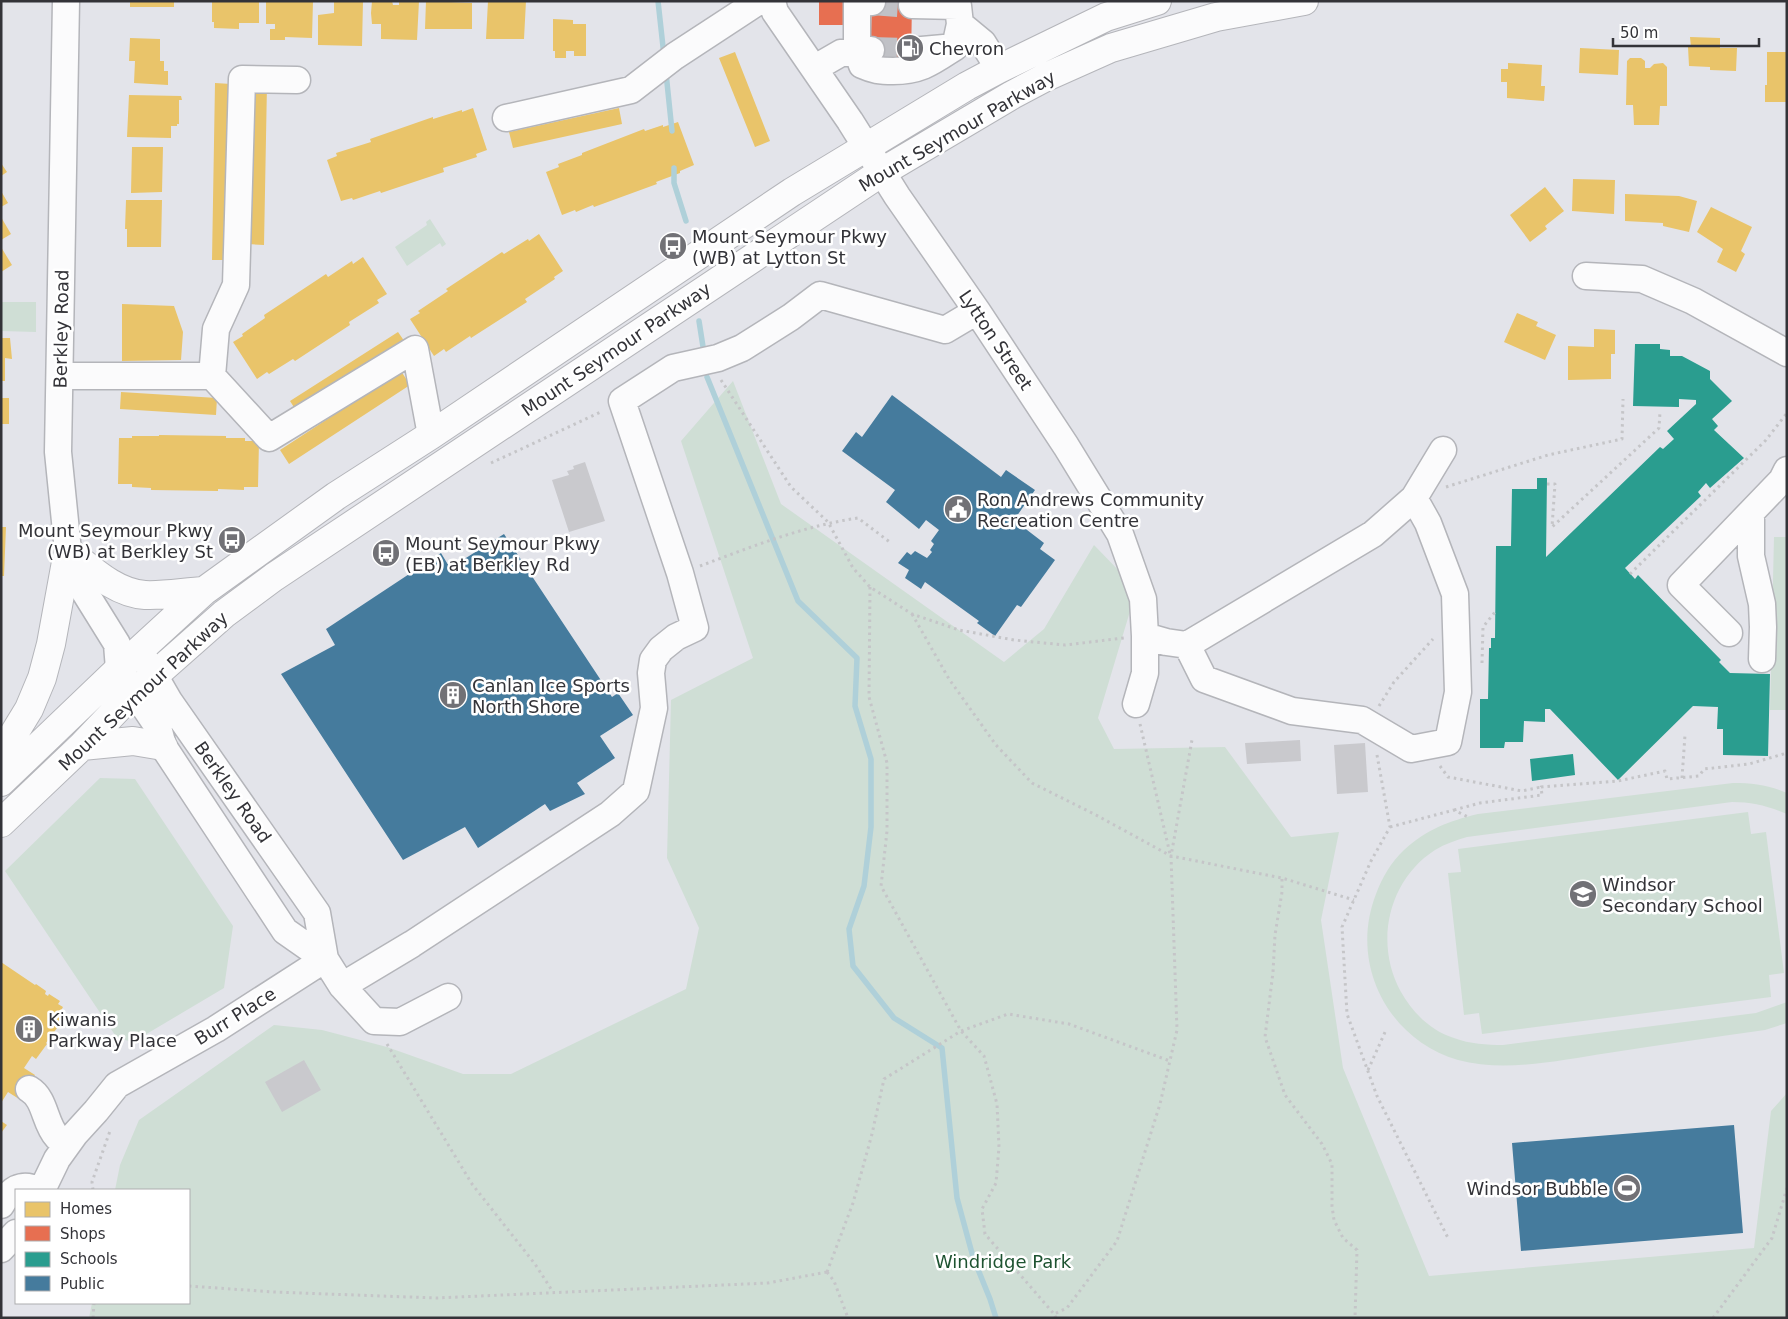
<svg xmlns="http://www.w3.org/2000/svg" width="1788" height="1319" viewBox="0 0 1788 1319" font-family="'DejaVu Sans',sans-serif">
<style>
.green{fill:#cfded5}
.homes{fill:#e9c46a}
.shops{fill:#e76f51}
.schools{fill:#2a9d8f}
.public{fill:#457b9d}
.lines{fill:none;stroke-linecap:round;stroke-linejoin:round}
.stream{stroke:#afd0d9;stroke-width:5.5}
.building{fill:#c9c9cd}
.minor-tunnel{stroke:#c0c1c6;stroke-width:26;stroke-dasharray:26 13;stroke-linecap:butt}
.minor-casing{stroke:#b4b5ba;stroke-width:29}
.major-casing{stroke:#b4b5ba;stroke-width:30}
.path{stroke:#c5c5c8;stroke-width:3;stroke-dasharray:2.5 4;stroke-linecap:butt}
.minor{stroke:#fbfbfc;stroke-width:26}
.major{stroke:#fbfbfc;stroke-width:28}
.labels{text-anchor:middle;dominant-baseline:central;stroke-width:5;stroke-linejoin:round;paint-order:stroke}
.poi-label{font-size:18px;fill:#333338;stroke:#fff;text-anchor:start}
.street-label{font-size:18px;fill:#333338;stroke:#fff}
.park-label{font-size:18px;fill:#1e5331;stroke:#fff}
</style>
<rect width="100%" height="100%" fill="#e3e4ea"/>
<!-- green -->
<path class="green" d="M430,219L446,244L442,247L440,243L407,266L395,247L427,225L426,222Z
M1,302H36V332L1,331Z
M733,381L781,504L1004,662L1044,629L1094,545L1125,577L1131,608L1098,718L1114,749L1225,747L1291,837L1339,832L1321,920L1343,1068L1429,1276L1754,1248L1771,1111L1787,1093V1318H89L92,1303H189V1190H115L120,1165L139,1120L274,1025L322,1030L387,1047L463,1074H511L686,989L699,928L667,858L671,700L753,658L681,441Z
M1774,537H1787V710H1770Z
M100,778L135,779L233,926L224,988L133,1042L117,1038L5,871Z
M1733,783C1753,783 1769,785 1787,793V814C1768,806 1752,802 1732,802L1467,837C1456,840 1445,844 1435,850C1388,880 1374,944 1401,992C1412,1012 1431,1031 1454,1038C1470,1044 1487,1045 1503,1045L1756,1013L1787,1002V1023L1765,1030C1713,1037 1660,1045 1608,1053C1560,1060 1506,1073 1458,1060C1387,1039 1349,963 1376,894C1382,878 1391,862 1404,850C1427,829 1449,821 1478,814Z
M1748,812L1751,834L1766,832L1784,973L1769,975L1771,997L1482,1034L1479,1013L1464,1015L1448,873L1461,872L1458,849Z"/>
<!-- homes -->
<path class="homes" d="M130,1H174V7H130Z
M212,1H259V23H239V29L214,28V22H212Z
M276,1H313L312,38L285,37V40H270V29H275V24H266V2Z
M334,1H363L362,46L318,45V15L334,13Z
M372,1H392L393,5H399V1H419L417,40L381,39V24H372L371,13Z
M426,1L472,3V29H425Z
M488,1H526L524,39H486Z
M553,19L573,20V24H586V56H574V51H566V58H555V51H553Z
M1690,37L1720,38V48H1737L1736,71L1710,70V67L1689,66L1688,47H1691Z
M130,38L160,39V61H164V71H168V85L134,83L135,61H129Z
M1580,48L1619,50L1618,75L1579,73Z
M735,52L770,141L755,147L719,58Z
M1767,52H1787V102H1765V85H1767Z
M1630,58H1641L1645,61V68H1650L1654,64L1663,63L1667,67V106H1660L1659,125H1634L1633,105H1626L1627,61Z
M1508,63L1542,65L1541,86H1545L1544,101L1507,98V82H1501V69H1508Z
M215,83L231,84L228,260H212Z
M251,84H267L264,245L248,244Z
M129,95L181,96L182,100H179V124H177V126H171V138L127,137Z
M473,108L487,150L476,154L477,157L443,168L444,172L381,193L380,191L353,200L352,198L341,201L327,160L337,156L336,153L371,142L370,139L433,117V119L462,110V112Z
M619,108L622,124L513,148L509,132Z
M678,122L694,165L680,171V173L656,182L657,184L594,207L593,205L576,212L575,210L562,215L546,172L559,167L558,164L582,155V153L644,129L645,131L663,125V127Z
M132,147H163L162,192L131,193Z
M1,163L7,172L1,176Z
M1573,179L1615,180L1614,214L1572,211Z
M1545,187L1564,211L1545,226L1547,229L1530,242L1510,215Z
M1,191L8,203L1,207Z
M1625,194L1679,196L1697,201L1689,232L1663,226V223L1625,221Z
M126,200H162L161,247H127V229H125Z
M1711,207L1752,227L1741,251L1745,254L1736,272L1717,262L1723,249L1697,232Z
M1,217L11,234L1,240Z
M539,234L563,271L554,277L555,279L525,299L527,302L471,338L470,336L446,352L444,349L434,356L410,319L420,313L418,311L448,291L446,289L502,252L504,254L528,239L529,241Z
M1,247L12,265L1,272Z
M363,257L387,294L377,300L379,303L349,322L350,325L295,361L293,359L269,374L267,372L257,379L233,342L243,336L242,334L265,318L264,315L326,274L328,277L352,261L353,264Z
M122,304L174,306L183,332L181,360L122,361Z
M1517,313L1538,322L1536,326L1556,335L1545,360L1504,342Z
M1594,329L1615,330V354H1611V379L1568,380V346L1594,347Z
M398,332L407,345L299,415L290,401Z
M1,338H10L12,359L5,358V381H1Z
M401,371L410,385L289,464L280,450Z
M121,392L217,398L216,415L120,409Z
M1,398H9V424H1Z
M159,435L226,436V438H245V441H259L258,487H244V490L218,489V491L151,490V488L132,487V484H118L119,438H132V436H159Z
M1,527H6L4,576H1Z
M1,962L35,985L36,984L46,991L45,994L48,996L49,994L60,1001L58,1004L63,1007L58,1016L62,1018L60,1024L46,1043L47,1044L36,1059L32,1056L24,1068L35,1075L31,1082L19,1099L8,1092L1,1103Z
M1,1121L7,1125L1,1133Z"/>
<!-- shops -->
<path class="shops" d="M819,1H845L844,25H819Z
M872,1H912L911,62H870Z"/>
<!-- schools -->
<path class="schools" d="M1635,344H1660V349L1670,350V356H1682L1710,371V379L1732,401L1712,419L1718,426L1714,430L1744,458L1710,488L1706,483L1698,492L1701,496L1625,568L1635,579L1638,575L1721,660L1719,662L1730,673L1770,674L1768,756L1723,755V729H1717L1718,707L1693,706L1618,780L1550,709H1545V722L1524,721L1523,742H1505L1504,748H1480V699H1488L1489,648H1491V638H1495L1496,546H1511L1512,489H1537V478H1547L1546,557L1660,447L1663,449L1674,439L1667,431L1696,404V400L1679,399V407L1633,406Z
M1573,754L1575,775L1532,781L1530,759Z"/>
<!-- public -->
<path class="public" d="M892,395L1001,477L1006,470L1035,490L1014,520L1044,543L1040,549L1055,560L1021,607L1017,605L995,636L977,623L979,621L925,582L921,589L905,578L909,570L898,563L907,552L911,555L915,551L927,558L932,552L930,550L934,544L931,541L939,530L926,520L919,529L886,502L895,490L842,451L856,432L862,437Z
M504,534L612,697L618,693L633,715L600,736L615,758L577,783L585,794L550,811L545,804L478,848L465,827L403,860L281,674L335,645L326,629L441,553L450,568Z
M1734,1125L1743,1233L1521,1251L1512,1143Z"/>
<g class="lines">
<!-- stream -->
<path class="stream" d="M658,1L664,56
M666,73L672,131
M674,168V183L686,221
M699,321L704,353
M707,377L798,601L857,658L855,706L871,759V827L864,886L849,929L853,966L894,1018L942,1048L957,1198L973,1257L990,1299L996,1318"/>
</g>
<!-- building -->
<path class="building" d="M585,462L605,521L569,532L552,480L569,475L567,471L574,469L573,466Z
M1300,740L1301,761L1247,764L1245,743Z
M1365,743L1368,792L1337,794L1334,745Z
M304,1060L321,1090L282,1112L265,1082Z"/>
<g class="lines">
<!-- minor-tunnel -->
<path class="minor-tunnel" d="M872,2L912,5
M871,50L911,51"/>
<defs>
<path id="minor" d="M66,1L58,452L68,551L76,578L117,644L119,669L158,727L163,746L285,931L325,959L342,986L374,1021L400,1022L448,997
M772,1L775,12L850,121L897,196L977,311L1066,446L1120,534L1143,599L1145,636V673L1136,704
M872,2L857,3V51L862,65C873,70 880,71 893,71C921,71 932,62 955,47
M912,5L958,6L960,24
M911,51L955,47L960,24L983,43L999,69
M815,68L841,53L871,50
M506,118L631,90L675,56L759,1
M1586,276L1642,279L1693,301L1787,353
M60,376H212L216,329L236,285L242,79L297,80
M212,376L269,438L415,349L431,435
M1751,513V556L1762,604L1763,627L1762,659
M1729,633L1681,585L1782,480L1787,470
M1145,636L1166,642L1187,645L1373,534L1414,498L1443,450
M1187,645L1204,679L1292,711L1362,720L1411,749L1448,742L1458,692L1455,594L1428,523L1414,498
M143,656L169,701L317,913L325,959
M342,986L412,944L610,814L636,791L654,708L651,673L653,660L661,649L676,637L695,628L680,573L622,401L673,368L718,358L742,348L791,317L820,295L945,330L977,311
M29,1089C46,1099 44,1123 57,1137C60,1140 64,1142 67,1144
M42,1190L57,1159L75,1134L96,1111L117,1085L216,1029L325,959
M1,1205C10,1190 21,1182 38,1190
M1,1249L16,1233"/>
<path id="major" d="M82,746L133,741L163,746
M1,755L29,709L42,678L51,644L68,551C91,569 115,593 145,595C163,596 185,592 204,591
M1,782L119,669L204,591L336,496L431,435L792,192L967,86L999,69L1106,17L1157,1
M1,823L82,746L121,705L224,614L274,577L882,172L1012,95L1046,77L1111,48L1216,17L1304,1"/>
</defs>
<!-- minor casing -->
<use href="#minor" class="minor-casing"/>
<!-- major casing -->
<use href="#major" class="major-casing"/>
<!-- path -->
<path class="path" d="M721,380L791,487L828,522L853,568L870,587L912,614L959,630L1014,640L1065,645L1124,638
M491,463L603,411
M1547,484H1555L1552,527L1659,428L1660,412
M1446,487L1548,455L1622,439L1623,399
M700,566C751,547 803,526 858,518L891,543
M1630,574L1766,440L1787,413
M870,587L869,697L887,763V831L881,886L961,1031L984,1056L997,1104L999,1147L996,1183L982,1209L985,1234L1054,1314
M912,614L949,679L996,745L1032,783L1096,815L1171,856L1282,878L1354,900
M1482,663L1483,627L1495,612
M1379,706L1394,682L1433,639
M1140,724L1170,854
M1377,755L1390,827L1371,861L1342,927L1347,1014L1377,1096L1449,1240
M1440,766L1448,777L1522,791L1541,787
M1682,778L1685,735
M1454,810L1480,803L1542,795L1541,787L1618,781L1665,771L1667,779L1699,776L1704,769L1749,764L1787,753
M1390,827L1454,810L1468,817
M1282,879V892L1275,935L1273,972L1265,1037L1285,1095L1322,1144L1332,1164V1206L1334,1220L1343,1238L1357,1250L1355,1318
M387,1044L472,1184L535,1264L553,1292
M1368,1070L1386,1030
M93,1190L92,1182L110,1131
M827,1272L853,1203L872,1134L884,1079L961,1031L1008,1014L1069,1024L1170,1061
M827,1272L834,1281L848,1318
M189,1286L274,1292L436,1298L768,1283L827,1272
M93,1318L94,1303
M1056,1318L1054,1314L1067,1308L1117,1241L1160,1104L1177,1030L1171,856L1192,740
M1713,1318L1772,1238L1787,1188"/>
<!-- minor -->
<use href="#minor" class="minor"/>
<!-- major -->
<use href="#major" class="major"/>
</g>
<!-- icons -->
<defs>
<symbol id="fuel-disc" viewBox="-11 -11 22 22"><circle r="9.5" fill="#717176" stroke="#fff"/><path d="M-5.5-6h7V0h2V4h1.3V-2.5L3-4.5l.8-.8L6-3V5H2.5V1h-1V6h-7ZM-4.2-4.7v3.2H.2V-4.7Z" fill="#fff"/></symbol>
<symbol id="bus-disc" viewBox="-11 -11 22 22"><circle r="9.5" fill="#717176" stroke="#fff"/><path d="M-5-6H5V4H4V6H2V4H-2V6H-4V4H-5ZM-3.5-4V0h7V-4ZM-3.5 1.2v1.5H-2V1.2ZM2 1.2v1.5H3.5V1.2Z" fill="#fff"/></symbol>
<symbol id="civic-disc" viewBox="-11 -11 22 22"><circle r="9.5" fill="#717176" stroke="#fff"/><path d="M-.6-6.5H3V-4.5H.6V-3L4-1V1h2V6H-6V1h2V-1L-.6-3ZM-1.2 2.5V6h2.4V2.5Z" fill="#fff"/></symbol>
<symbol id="building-disc" viewBox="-11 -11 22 22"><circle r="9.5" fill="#717176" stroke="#fff"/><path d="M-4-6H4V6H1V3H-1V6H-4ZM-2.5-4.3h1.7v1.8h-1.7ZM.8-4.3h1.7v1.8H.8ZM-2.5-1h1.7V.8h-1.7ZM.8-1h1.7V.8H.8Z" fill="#fff"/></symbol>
<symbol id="school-disc" viewBox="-11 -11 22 22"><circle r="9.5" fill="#717176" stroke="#fff"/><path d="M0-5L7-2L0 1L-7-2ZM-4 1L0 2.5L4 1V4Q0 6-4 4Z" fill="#fff"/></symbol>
<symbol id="stadium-disc" viewBox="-11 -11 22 22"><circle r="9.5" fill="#717176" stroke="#fff"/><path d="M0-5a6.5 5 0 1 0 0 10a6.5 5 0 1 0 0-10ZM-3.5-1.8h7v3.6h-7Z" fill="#fff"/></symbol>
</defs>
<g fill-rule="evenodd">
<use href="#fuel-disc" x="894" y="32" width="32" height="32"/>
<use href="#bus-disc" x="657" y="230" width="32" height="32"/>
<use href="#civic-disc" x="942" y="493" width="32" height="32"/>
<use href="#bus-disc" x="216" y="524" width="32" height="32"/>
<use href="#bus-disc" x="370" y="537" width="32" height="32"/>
<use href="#building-disc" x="437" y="679" width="32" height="32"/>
<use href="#school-disc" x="1567" y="878" width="32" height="32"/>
<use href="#building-disc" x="13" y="1013" width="32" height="32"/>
<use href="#stadium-disc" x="1611" y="1172" width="32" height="32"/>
</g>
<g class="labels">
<!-- poi labels -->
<g class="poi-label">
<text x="929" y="48">Chevron</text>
<text x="692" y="236">Mount Seymour Pkwy<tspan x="692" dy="21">(WB) at Lytton St</tspan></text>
<text x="977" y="499">Ron Andrews Community<tspan x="977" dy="21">Recreation Centre</tspan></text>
<text x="213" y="530" text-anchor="end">Mount Seymour Pkwy<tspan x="213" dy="21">(WB) at Berkley St</tspan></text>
<text x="405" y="543">Mount Seymour Pkwy<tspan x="405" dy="21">(EB) at Berkley Rd</tspan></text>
<text x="472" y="685">Canlan Ice Sports<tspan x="472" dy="21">North Shore</tspan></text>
<text x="1602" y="884">Windsor<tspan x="1602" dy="21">Secondary School</tspan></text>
<text x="48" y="1019">Kiwanis<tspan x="48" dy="21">Parkway Place</tspan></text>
<text x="1608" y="1188" text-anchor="end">Windsor Bubble</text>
</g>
<!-- street labels -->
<g class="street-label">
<text transform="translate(957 131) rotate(-30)">Mount Seymour Parkway</text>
<text transform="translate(61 329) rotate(-89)">Berkley Road</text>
<text transform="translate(996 340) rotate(56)">Lytton Street</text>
<text transform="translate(616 349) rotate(-34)">Mount Seymour Parkway</text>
<text transform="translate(143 691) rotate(-43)">Mount Seymour Parkway</text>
<text transform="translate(233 792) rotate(55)">Berkley Road</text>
<text transform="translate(235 1016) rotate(-32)">Burr Place</text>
</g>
<!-- park labels -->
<g class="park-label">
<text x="1003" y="1261">Windridge Park</text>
</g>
</g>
<!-- border -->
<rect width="1788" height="1319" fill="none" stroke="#333338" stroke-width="5"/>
<!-- legend -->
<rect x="15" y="1189" width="175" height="115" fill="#ffffff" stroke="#adadaf"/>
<rect x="25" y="1202" width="25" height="15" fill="#e9c46a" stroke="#adadaf"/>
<text x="60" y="1214" font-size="15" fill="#333338">Homes</text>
<rect x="25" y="1226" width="25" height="15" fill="#e76f51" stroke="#adadaf"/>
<text x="60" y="1239" font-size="15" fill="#333338">Shops</text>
<rect x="25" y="1252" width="25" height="15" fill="#2a9d8f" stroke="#adadaf"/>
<text x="60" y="1264" font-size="15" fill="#333338">Schools</text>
<rect x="25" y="1276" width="25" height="15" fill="#457b9d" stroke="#adadaf"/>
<text x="60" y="1289" font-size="15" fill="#333338">Public</text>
<!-- scale -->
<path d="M1613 38v8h146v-8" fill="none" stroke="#333338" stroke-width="2.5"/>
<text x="1620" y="38" font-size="15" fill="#333338" stroke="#ffffff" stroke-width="4" paint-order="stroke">50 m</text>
</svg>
